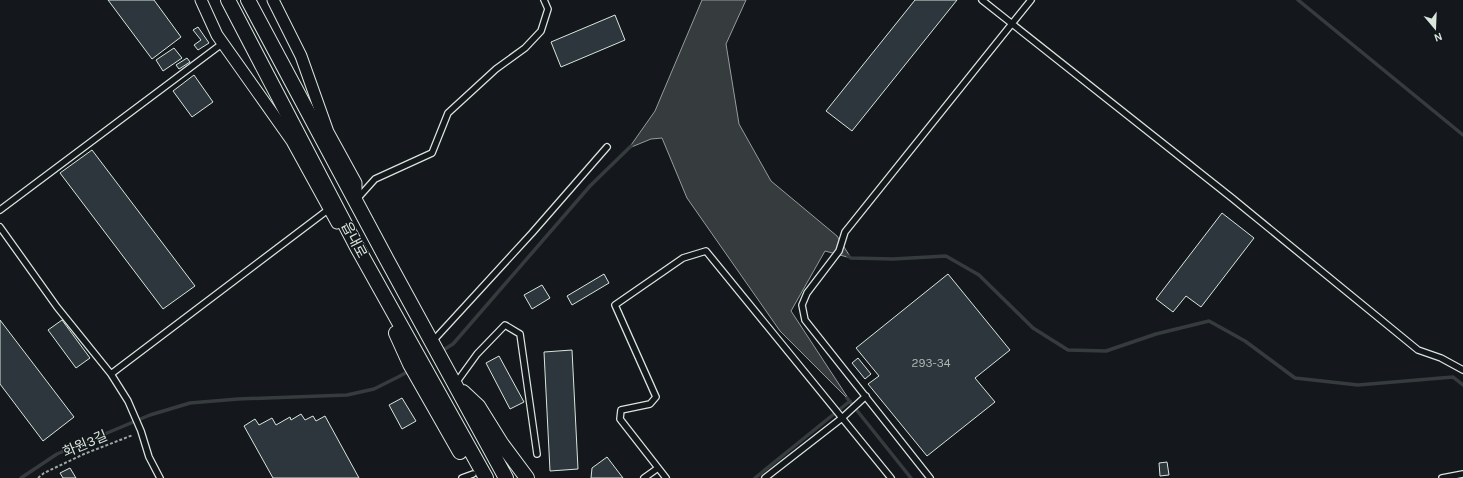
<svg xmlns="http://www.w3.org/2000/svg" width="1463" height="478" viewBox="0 0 1463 478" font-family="Karla,'Noto Sans KR',sans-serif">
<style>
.water{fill:#363b3e;stroke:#939e99}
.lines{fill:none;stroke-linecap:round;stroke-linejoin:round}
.stream{stroke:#363b3e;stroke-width:3.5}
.building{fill:#2c363c;stroke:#d8e6dc}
.service-casing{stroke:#d8e6dc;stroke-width:8}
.minor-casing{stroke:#d8e6dc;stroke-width:13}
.tertiary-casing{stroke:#d8e6dc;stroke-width:16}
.path{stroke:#9da8a2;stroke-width:2;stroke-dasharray:3 2;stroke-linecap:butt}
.service{stroke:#14181c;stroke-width:5.5}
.minor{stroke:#14181c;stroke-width:11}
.tertiary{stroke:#14181c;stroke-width:14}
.labels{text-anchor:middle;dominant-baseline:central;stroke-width:3;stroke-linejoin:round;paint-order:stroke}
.number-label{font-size:12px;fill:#adbab4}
.street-label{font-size:14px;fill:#d8e6dc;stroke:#14181c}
</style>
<rect width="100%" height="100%" fill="#14181c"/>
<!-- water -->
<path class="water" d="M702,0H746L726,44L739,124L771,181L837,236L851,258L825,251L791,311L850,401L780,331L687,198L662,138L651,139L629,148L655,111Z"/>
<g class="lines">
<!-- stream -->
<path class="stream" d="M1298,0L1463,135
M848,256L851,258L893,259L946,256L979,275L1033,328L1068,350L1106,351L1156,334L1209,321L1245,341L1295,378L1358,385L1453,377L1463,385
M440,352L453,344L590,186L631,146
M847,398L911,478
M21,478L57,454L150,415L190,403L238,399L347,395L374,389L398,377L409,371
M755,478L850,401"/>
</g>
<!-- building -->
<path class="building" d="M108,0H154L181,37L152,59Z
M915,0H957L852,131L826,111Z
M615,15L625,40L561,67L551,42Z
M198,27L209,43L198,50L194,45L201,40L193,30Z
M174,48L182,58L163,71L156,60Z
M187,58L190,62L179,69L176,65Z
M194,75L213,102L192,117L173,91Z
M92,150L195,286L163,309L60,173Z
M1222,213L1254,238L1201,307L1186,296L1173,312L1156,299Z
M604,274L609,283L572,305L567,296Z
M948,274L1010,350L975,378L995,402L927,456L868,384L879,376L856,348Z
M542,285L550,298L532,309L524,295Z
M0,320L74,417L43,441L0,384Z
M62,320L90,358L76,368L48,330Z
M572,350L578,469L550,471L544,352Z
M499,356L524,402L510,409L486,363Z
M858,358L871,374L865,379L852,363Z
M402,398L416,421L402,429L389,405Z
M301,414L305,420L313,416L316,421L325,416L359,478H273L244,426L255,419L259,425L272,418L276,425L290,417L291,420Z
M607,457L623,478H591L592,468Z
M1167,462L1169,475L1160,476L1159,463Z
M70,468L76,478H63L60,473Z"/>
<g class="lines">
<defs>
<path id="service" d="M982,0L1232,198L1418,350L1441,358L1463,370
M357,199L375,179L432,153L448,113L496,69L525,48L541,31L548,9L544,0
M0,210L223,43
M0,227L57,307L111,374L128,401L141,431L149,457L160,478
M432,342L532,233L607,147
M111,374L329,209
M456,383L477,354L505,325L520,334L537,454
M462,478L473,474
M644,478L658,468
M666,478L620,419L621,410L650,404L656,397L615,305L683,258L706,251L891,478
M765,478L842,418L866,396
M930,478L805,320L802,305L807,293L839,251L845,232L1031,0
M1442,478L1463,474"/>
<path id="minor" d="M201,0L217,35L292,141L337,223
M273,0L301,56L328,132L356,183V200"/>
<path id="tertiary" d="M228,0L357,247L486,478
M248,0L387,260L506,478
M396,333L410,364L460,452
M463,392L478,406L501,443L527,478"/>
</defs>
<!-- service casing -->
<use href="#service" class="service-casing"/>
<!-- minor casing -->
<use href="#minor" class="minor-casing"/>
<!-- tertiary casing -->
<use href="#tertiary" class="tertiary-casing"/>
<!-- path -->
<path class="path" d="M38,478L44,473L84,454L133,435"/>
<!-- service -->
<use href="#service" class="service"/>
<!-- minor -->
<use href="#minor" class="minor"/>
<!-- tertiary -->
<use href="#tertiary" class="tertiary"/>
</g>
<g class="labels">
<!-- number labels -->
<g class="number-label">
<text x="931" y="363">293-34</text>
</g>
<!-- street labels -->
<g class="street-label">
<text transform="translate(354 240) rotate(62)">읍내로</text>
<text transform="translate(85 444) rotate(-23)">화원3길</text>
</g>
</g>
<!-- north arrow -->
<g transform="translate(1435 28) rotate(161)" stroke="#14181c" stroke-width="3" paint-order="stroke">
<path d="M0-3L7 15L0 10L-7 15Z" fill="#d8e6dc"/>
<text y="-6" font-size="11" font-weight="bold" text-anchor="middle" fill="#d8e6dc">N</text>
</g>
</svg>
